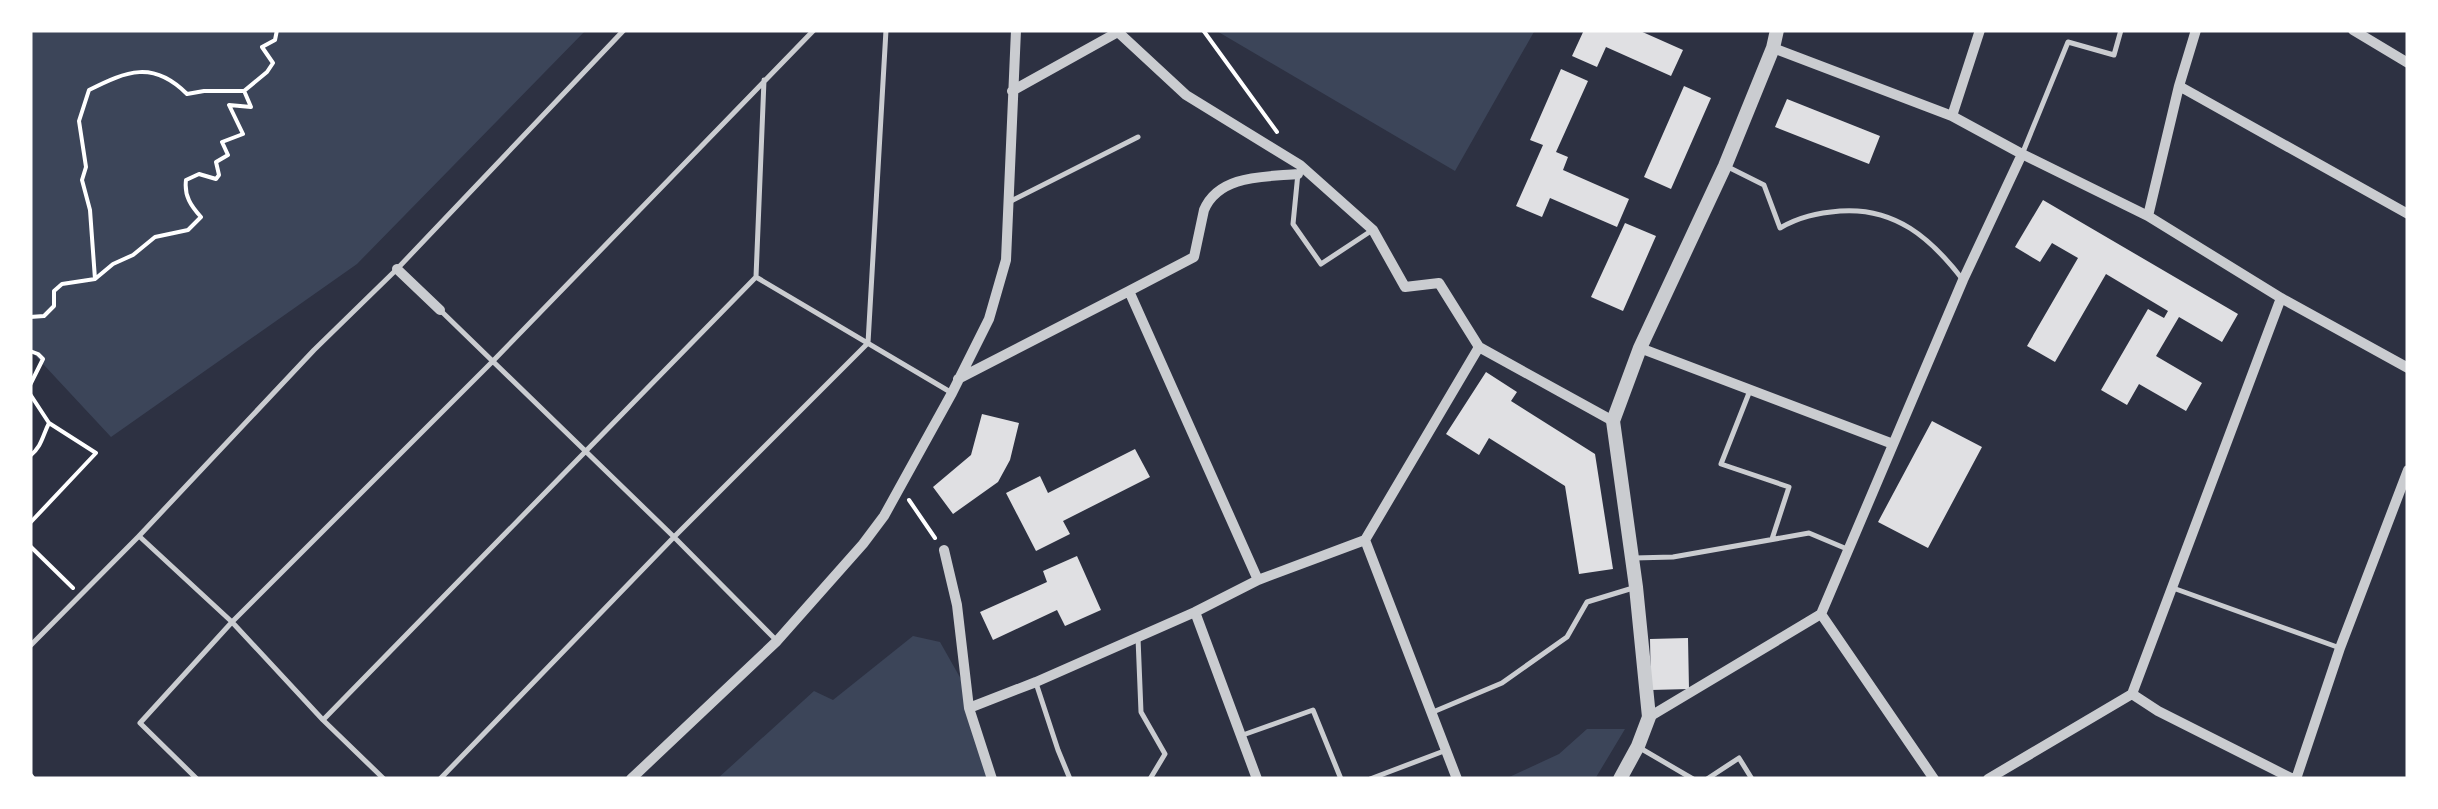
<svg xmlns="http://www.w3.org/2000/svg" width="2438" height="809" viewBox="0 0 2438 809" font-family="Quicksand,sans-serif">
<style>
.green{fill:#3c4559}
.building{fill:#e0e0e3}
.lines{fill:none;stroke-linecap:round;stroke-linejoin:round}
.path{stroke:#fff;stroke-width:4}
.service{stroke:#caccd0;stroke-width:5}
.minor{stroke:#caccd0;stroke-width:10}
.tertiary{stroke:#caccd0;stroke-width:14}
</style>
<rect width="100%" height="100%" fill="#2d3142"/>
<!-- green -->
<path class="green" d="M30,30H586L357,264L111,437L30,350Z
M1215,30H1535L1455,171Z
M913,636L940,642L966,688L990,779H717L814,691L833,700Z
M1587,729H1625L1595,779H1505L1559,754Z"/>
<!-- building -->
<path class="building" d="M1584,30H1638L1683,50L1671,76L1606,47L1597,67L1572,56Z
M1561,69L1588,81L1556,152L1568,157L1563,170L1629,199L1617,227L1550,198L1542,217L1516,206L1543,145L1530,140Z
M1684,86L1711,98L1671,189L1644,177Z
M1787,99L1880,136L1869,164L1775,127Z
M2043,200L2238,314L2222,342L2179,317L2156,356L2202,383L2186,411L2139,384L2127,405L2101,390L2148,309L2164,318L2168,311L2106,274L2055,362L2027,346L2078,258L2052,243L2040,262L2015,247Z
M1625,223L1656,236L1623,311L1591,297Z
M1486,372L1517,392L1511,401L1595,454L1613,569L1579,574L1565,486L1489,438L1479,455L1446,434Z
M982,414L1019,423L1010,460L998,482L953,514L933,487L971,455Z
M1932,421L1982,447L1928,548L1878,522Z
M1135,449L1150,477L1063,521L1070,534L1036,551L1006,493L1040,476L1048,493Z
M1077,556L1101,610L1065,626L1057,610L993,640L980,612L1047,582L1043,571Z
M1688,638L1689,689L1651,690L1650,639Z"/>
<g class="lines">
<!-- path -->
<path class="path" d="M1203,30L1277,132
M95,279L113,264L133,255L155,237L188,230L201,217C191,206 184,196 186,180L199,174L216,179L219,175L216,162L228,155L222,142L243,134L229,105L251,107L245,93
M30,317L44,316L54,306V291L62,284L95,279L90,210L82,180L86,167L79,121L89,90C127,71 153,60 187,94L204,91H244L267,72L273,63L262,47L275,40L277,30
M30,351L38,354L43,359L30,385
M30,394L49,423
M30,456C42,446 42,437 49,423L96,453L30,523
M909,500L935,538
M30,546L73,588
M30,774L34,779"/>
<!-- service -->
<path class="service" d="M764,80L756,277L952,393
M2023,152L2068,42L2114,55L2121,30
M1728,167L1764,185L1780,228C1799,217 1817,213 1840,211C1895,207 1931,238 1963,280
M1298,173L1293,224L1321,264L1371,231
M1011,201L1138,137
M440,310L674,537L777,641
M1749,393L1721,464L1789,487L1772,539
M139,536L232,622L323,720L384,779
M1634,558L1673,557L1809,533L1847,549
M2173,588L2340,648
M1138,638L1141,712L1165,754L1150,779
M30,646L139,536L314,350L397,269L624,30
M1036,683L1058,750L1070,779
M1433,712L1502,683L1567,637L1587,602L1633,588
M323,720L756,277
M1240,736L1313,710L1341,779
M1640,748L1693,779
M197,779L140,723L232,622L493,361L814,30
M440,779L674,537L868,343L886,30
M1370,779L1444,751
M1707,779L1739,758L1752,779"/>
<!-- minor -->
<path class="minor" d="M2353,30L2408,63
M1773,48L1952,116L2022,154L2148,216L2281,298L2408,368
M2179,86L2408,214
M1012,91L1118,32L1186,95L1300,165L1373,230L1405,287L1439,283L1479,347
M1952,116L1980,30
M2148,216L2179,86L2196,30
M397,269L440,310
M1129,291L1194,257L1204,210C1219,174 1266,177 1298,174
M1640,348L1893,444
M958,379L1129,291L1258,580
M1365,540L1457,779
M944,550L957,605L969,708
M1195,612L1257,779
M1821,614L1934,779
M2132,694L2158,711L2293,779
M1649,717L1821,614L1963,280L2022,154
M631,779L777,641L863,544L884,516L952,393L989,319L1006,260L1016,30
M992,779L969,708L1036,682L1195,612L1258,580L1365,540L1479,347L1613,421
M1988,779L2132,694L2281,298
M2296,779L2340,648L2408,470"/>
<!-- tertiary -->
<path class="tertiary" d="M1620,779L1638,746L1649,717L1636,587L1613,421L1640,348L1725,166L1773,48L1777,30"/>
</g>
<!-- border -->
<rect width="2438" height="809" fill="none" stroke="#ffffff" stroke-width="65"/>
</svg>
